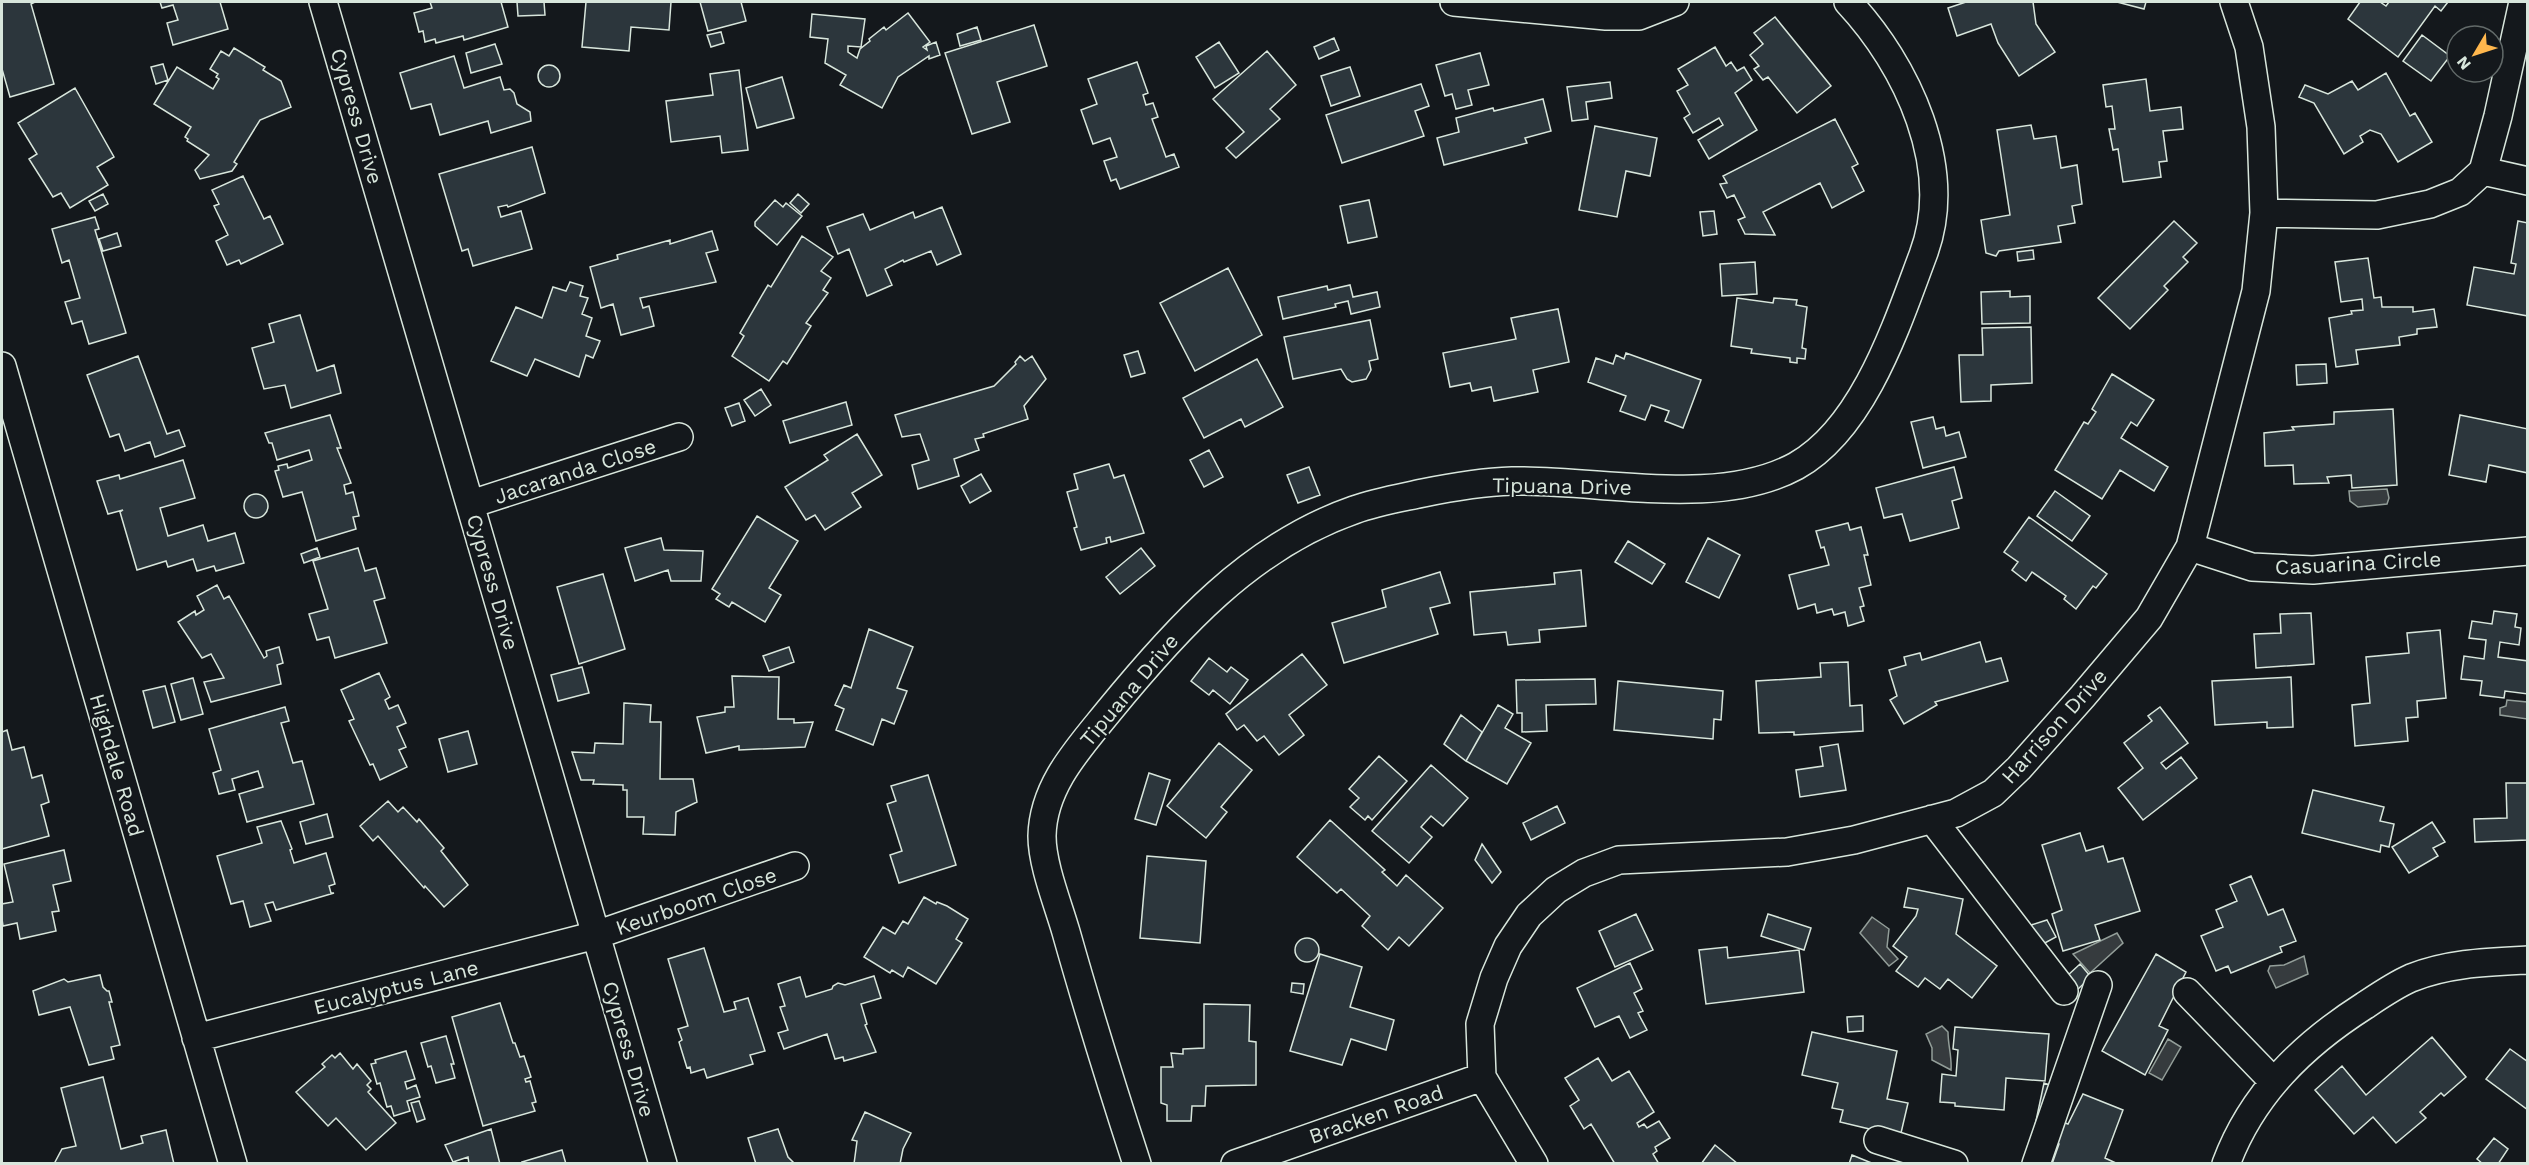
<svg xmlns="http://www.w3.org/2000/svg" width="2529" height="1165" viewBox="0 0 2529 1165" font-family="'Work Sans',sans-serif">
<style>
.water{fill:#363b3e;stroke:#939e99;stroke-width:1.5}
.building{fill:#2c363c;stroke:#d8e6dc;stroke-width:1.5}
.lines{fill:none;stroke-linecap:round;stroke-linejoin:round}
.minor-casing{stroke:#d8e6dc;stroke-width:30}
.minor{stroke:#14181c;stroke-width:27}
.labels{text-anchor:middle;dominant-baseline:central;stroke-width:4.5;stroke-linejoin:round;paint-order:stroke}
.street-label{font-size:21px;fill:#d8e6dc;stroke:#14181c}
</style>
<rect width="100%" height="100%" fill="#14181c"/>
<!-- water -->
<path class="water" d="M2387,489L2389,498L2387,504L2358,507L2350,501L2349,491Z
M2507,700L2527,702V719L2500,715V708L2506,706Z
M1872,917L1889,929L1887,947L1898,959L1889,966L1860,933Z
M2117,933L2123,943L2090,973L2073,954Z
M2304,956L2308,974L2276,988L2268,971L2270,966L2284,965Z
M1942,1026L1948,1032C1948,1046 1952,1056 1951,1070L1932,1060V1048L1926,1034Z
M2168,1039L2181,1047L2162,1080L2149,1073Z"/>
<!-- building -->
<path class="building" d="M2,2H35L31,4L54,84L10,97L2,69Z
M160,2H220L228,29L173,45L167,23L178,20L173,5L162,8Z
M430,2H501L508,27L464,40L463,36L436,43L435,39L425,42L423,31L419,32L414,13L432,8Z
M517,2H544L545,15L518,16Z
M586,2H671L669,30L631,27L629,51L582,47Z
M700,2H741L746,21L708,31Z
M1966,2H2033L2036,24L2055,52L2019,76L1998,43L1991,24L1957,36L1948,8Z
M2117,2H2146L2144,9Z
M2360,2H2380L2386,6L2389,2H2448L2441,11L2435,6L2398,57L2348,19Z
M908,13L930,42L923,47L927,50L926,46L936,42L940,55L929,59V56L898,77L882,108L840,85L846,75L825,63L828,39L810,37L812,14L865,19L861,47L848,46V52L857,58L860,49L870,41L869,39L884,27L886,30Z
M1775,17L1831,86L1797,113L1768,77L1763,80L1754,69L1759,66L1750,55L1763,44L1754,33Z
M1034,25L1047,66L997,82L1010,122L972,134L945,53Z
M977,27L981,40L960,46L957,34Z
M721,32L724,43L711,47L707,35Z
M2422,35L2450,56L2431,81L2403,61Z
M1334,38L1339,50L1319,59L1314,47Z
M1219,42L1239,73L1215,88L1196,57Z
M495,44L502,64L471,73L466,53Z
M1715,47L1726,66L1731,62L1737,71L1744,67L1752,80L1735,93L1757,130L1709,159L1698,140L1723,125L1719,118L1693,133L1684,118L1690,114L1677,91L1688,85L1678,69Z
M234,48L265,67L263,70L281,81L291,107L260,120L234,162L237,164L232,171L200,179L195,170L209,155L187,141L188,139L185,137L191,127L154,104L177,67L213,89L219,79L216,77L218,74L210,69L221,51L229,56Z
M1267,51L1296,85L1270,109L1280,119L1236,158L1226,148L1244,132L1213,99Z
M1480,53L1489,85L1468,90L1472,105L1456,109L1452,94L1445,96L1436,65Z
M454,56L464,88L500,77L504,90L510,89L514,93L517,104L530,112L531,121L491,133L488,121L440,135L431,104L411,109L400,73Z
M1137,62L1148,93L1143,95L1146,105L1153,103L1158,117L1152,119L1166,157L1174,154L1179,167L1120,189L1116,179L1111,181L1104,161L1117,157L1110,138L1093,144L1081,110L1097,104L1088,79Z
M163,64L168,80L156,84L151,67Z
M538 76a11 11 0 1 1 22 0a11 11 0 1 1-22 0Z
M1350,67L1360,96L1331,106L1321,76Z
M739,70L748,150L722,153L720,136L671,142L666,101L713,95L710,74Z
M2386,73L2410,116L2415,113L2432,142L2398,162L2381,134L2370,130L2360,136L2363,142L2344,154L2314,103L2299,97L2305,85L2328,94L2352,81L2358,90Z
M782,77L794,118L757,128L746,88Z
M2146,79L2150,111L2181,107L2183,129L2163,131L2167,161L2159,162L2161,177L2123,182L2118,149L2113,150L2109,129H2115L2112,106L2106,107L2103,85Z
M1610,82L1612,98L1586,102L1588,119L1572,121L1567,87Z
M1421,84L1429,106L1415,111L1424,136L1342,163L1326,115Z
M75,88L114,157L97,167L108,185L70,208L61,193L53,197L29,159L37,154L18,123Z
M1543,99L1551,131L1525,138L1527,143L1444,165L1437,138L1459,132L1456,118L1493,108L1494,111Z
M1835,119L1858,164L1852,167L1864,191L1832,208L1820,183L1763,212L1775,235L1745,234L1738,220L1745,217L1734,195L1727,198L1720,184L1727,183L1723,176Z
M2031,125L2034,139L2056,136L2061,168L2077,165L2082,204L2072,206L2075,223L2058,226L2061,242L1999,251L1996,256L1986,253L1981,220L2010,215L1997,130Z
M1595,126L1657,138L1650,176L1626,171L1617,217L1579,210Z
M532,147L545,193L508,207L507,205L498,207L501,217L521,211L532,249L473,266L468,249L462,251L439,174Z
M243,176L264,219L270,216L283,244L241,264L239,260L227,265L216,241L228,235L214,206L219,204L212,190Z
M103,194L108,204L95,211L89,201Z
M798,194L809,204L801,213L790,203Z
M775,200L783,207L786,203L802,216L777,245L755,226V222Z
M1369,200L1377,237L1348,243L1340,206Z
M942,207L961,254L937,265L931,251L904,262L903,260L885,269L892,285L867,296L849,249L838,254L827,227L863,214L870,230L913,212L915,218Z
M1714,211L1717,234L1703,236L1700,212Z
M95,217L99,229L95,230L126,333L89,344L82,321L72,324L65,302L80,298L69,260L62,263L52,229Z
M2174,221L2197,243L2183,257L2188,262L2164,286L2168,290L2130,329L2098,298Z
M2518,221L2528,223V316L2467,305L2474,267L2514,274L2516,264L2511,263Z
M712,231L718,250L706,253L716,282L640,298L643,308L649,306L654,326L621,335L613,304L601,308L590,267L618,259L617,255L670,240V244Z
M117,233L121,246L103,251L99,239Z
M802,236L833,257L821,271L831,278L823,290L828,293L806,323L811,326L787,364L783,361L769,381L732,356L744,336L740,333L768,285L771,287Z
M2033,250L2034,259L2018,261L2017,252Z
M2368,258L2374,298L2381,297L2382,307H2413V312L2434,309L2437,327L2417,329V334L2399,337L2400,345L2356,350L2358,364L2336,367L2329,318L2352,314L2351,311L2363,310L2362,299L2341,302L2335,262Z
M1755,262L1757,294L1722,296L1720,264Z
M1228,268L1262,335L1195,371L1160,303Z
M570,282L583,286L580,296L588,298L582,314L592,318L586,336L600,341L593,358L586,355L579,377L535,359L527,376L491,361L516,307L542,318L553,287L566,291Z
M1350,285L1353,297L1377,292L1380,307L1351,314L1348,301L1335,304L1336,307L1283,319L1278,297L1327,286L1328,290Z
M2010,291V297L2030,296V323L1982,324L1981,292Z
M1737,298L1773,303L1774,298L1797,300L1796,305L1807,307L1802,348L1806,349L1805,359L1797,358V363L1790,362V358L1751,353L1752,349L1731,346Z
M1558,309L1569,362L1533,370L1538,392L1494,401L1491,387L1472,391L1470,383L1450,387L1443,353L1516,339L1511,318Z
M300,315L317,371L334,365L341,393L291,408L285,385L264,389L252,348L274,342L269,324Z
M1370,320L1378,359L1369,361L1371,370L1366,379L1352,382L1347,379L1341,369L1293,379L1284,337Z
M2031,327L2032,383L1991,385V401L1961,402L1959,355H1983L1982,328Z
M1138,351L1145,373L1131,377L1124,355Z
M1626,353L1701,380L1683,428L1665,421L1669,411L1651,405L1645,420L1620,411L1626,396L1588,382L1596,358L1613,364L1616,355L1624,359Z
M138,356L167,434L179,430L185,446L155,457L150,442L125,451L119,434L110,437L87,375Z
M1020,356L1025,361L1032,356L1046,379L1024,406L1028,419L983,434L984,437L975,439L979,450L954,459L959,476L918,489L912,465L929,460L920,434L902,437L895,415L994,386L1016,364L1015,362Z
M1257,359L1283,407L1245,427L1241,419L1204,438L1183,398Z
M2326,364L2327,383L2297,385L2296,365Z
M2112,374L2154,400L2137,426L2131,422L2121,438L2168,467L2154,491L2120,470L2102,499L2055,470L2084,422L2088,424L2096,412L2092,409Z
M761,389L771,405L755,416L744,400Z
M846,402L852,425L790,443L783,421Z
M739,403L745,421L732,426L725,408Z
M2393,409L2397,485L2352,488L2351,475L2327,477L2329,483L2294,484L2293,465L2265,466L2264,433L2294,430L2292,427L2334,424V412Z
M330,415L341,448H337L351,483L344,485L346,494L353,492L359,516L353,517L356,529L316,541L302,492L283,497L275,471L279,470L278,466L287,464L288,468L312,460L309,450L277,460L272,443H269L265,433Z
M2460,415L2528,429V473L2489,465L2486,482L2449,475Z
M1933,417L1936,429L1944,427L1946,436L1959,432L1966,457L1923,468L1911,422Z
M857,434L882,475L852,493L861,507L825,530L815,515L806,520L785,487L828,460L824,455Z
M1209,450L1223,477L1204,487L1190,460Z
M183,460L195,498L160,508L168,536L203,525L208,541L235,533L244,563L216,571L214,566L197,571L193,559L168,567L166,561L137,570L120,512L123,510L108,514L97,481L119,475L120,479Z
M1109,464L1114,478L1124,475L1144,533L1111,542L1110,537L1106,538L1107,543L1081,550L1074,528L1077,527L1067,492L1078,489L1074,474Z
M1309,467L1320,495L1298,503L1287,475Z
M1954,467L1962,498L1952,501L1959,528L1910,541L1902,514L1884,518L1876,488Z
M981,474L991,491L970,503L961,486Z
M2055,491L2090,516L2072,541L2037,516Z
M244 506a12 12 0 1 1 24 0a12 12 0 1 1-24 0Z
M757,516L798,541L769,588L781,595L765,622L732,602L729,607L716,599L720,594L712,589Z
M2029,517L2107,574L2096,588L2093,586L2076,609L2064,599L2066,596L2032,572L2026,581L2012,570L2018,562L2004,552Z
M1848,523L1850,530L1861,527L1868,555H1864L1871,585L1859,588L1864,606L1860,607L1864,621L1848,626L1845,612L1834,615L1832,609L1817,613L1815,604L1798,609L1789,575L1829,565L1824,547L1821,548L1816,531Z
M661,538L664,550L703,551L701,581H671L668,570L635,581L625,548Z
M1708,538L1740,555L1719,598L1686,582Z
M1628,541L1665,564L1652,584L1615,562Z
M317,548L320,557L304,563L301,554Z
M358,548L365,571L376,568L385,598L374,601L387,643L335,658L329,637L317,640L309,614L328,609L313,561Z
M1141,548L1155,566L1120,594L1106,577Z
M1581,570L1586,626L1539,630L1540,642L1508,645L1506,632L1474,635L1470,592L1555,584L1554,573Z
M1440,572L1450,603L1430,608L1438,634L1344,663L1332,623L1386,607L1382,590Z
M603,574L625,649L579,664L557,587Z
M217,585L224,599L229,596L264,658L267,656L266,651L279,647L283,663L277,665L281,684L211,702L204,682L224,678L211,654L202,658L178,622L195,611L196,615L204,610L197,596Z
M2494,611L2517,614L2515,627L2521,628L2519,645L2500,642L2498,657L2528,661V694L2505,691L2504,698L2480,695L2482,681L2461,679L2464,656L2484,659L2486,640L2469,638L2472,621L2492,624Z
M2311,613L2314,664L2256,668L2254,634L2281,633L2280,614Z
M869,629L913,647L897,688L907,691L894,724L882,719L873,745L836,730L844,709L835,705L844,685L851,688Z
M2440,630L2446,698L2417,701L2418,717L2406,718L2408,741L2355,746L2352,705L2370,703L2366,657L2409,653L2407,633Z
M1980,642L1986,662L2001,658L2008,681L1935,702L1937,705L1904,724L1890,700L1897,696L1889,670L1906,665L1904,657L1920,653L1922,660Z
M789,647L794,662L769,671L763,656Z
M1302,654L1327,685L1289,715L1304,735L1279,755L1264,736L1257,741L1244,725L1237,730L1226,714Z
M1209,658L1227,672L1231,667L1248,680L1230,704L1213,690L1209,695L1191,681Z
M1848,662L1850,706L1862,705L1863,731L1794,735V732L1759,733L1756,681L1821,677L1820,663Z
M582,667L589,693L558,701L551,675Z
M379,673L390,697L385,700L389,709L398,705L406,723L397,727L406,747L399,750L407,767L380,780L373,764L370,765L349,721L354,719L341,690Z
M732,676L779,677L778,719H794V723L813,722L805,747L739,750V746L706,753L697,717L725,712V707H734Z
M2291,677L2293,727L2267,728V722L2215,725L2212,681Z
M193,678L203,714L181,720L171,684Z
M1595,679L1596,704L1546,705L1547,731L1522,732V713H1517L1516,680Z
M1618,681L1723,691L1721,720L1714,719L1713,739L1614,730Z
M165,686L175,722L153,728L143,691Z
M624,703L651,705L650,722H661L660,779H693L697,802L676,812L675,835L643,834L644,817H627V790H623V785L593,784L594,780H581L572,752L594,753L595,743L623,744Z
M1498,705L1513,714L1505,728L1531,743L1507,784L1466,761Z
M285,707L289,721L281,723L293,763L302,761L314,804L247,822L239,794L263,787L258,771L232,779L235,790L219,794L213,773L221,770L209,729Z
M2160,707L2188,743L2161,763L2166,769L2181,757L2197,778L2143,820L2118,788L2143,768L2124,743L2152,721L2148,716Z
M1461,715L1482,732L1466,761L1444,744Z
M7,730L12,750L24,747L32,778L42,775L49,802L41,805L49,836L2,849V732Z
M468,731L477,764L448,772L439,739Z
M1219,743L1252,770L1221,807L1227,812L1206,838L1167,806Z
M1838,744L1846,790L1800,797L1796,770L1823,766L1820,747Z
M1379,756L1407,781L1372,820L1368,816L1365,820L1350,807L1359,798L1349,789Z
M1431,765L1468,798L1443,826L1431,816L1421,827L1432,837L1409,863L1372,831Z
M1149,773L1170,780L1156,825L1135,819Z
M928,775L956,865L899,883L890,855L902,851L887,804L896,801L891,786Z
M2506,783H2528V840L2475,842L2474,819L2507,818Z
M2313,790L2384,807L2380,821L2394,824L2389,847L2381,845L2380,852L2302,833Z
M388,801L398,812L403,807L417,822L419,819L444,848L441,851L468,885L444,907L425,886L424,888L378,836L373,841L360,826Z
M1557,806L1565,823L1531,840L1523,823Z
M327,814L333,837L306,844L300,822Z
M1330,820L1385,870L1382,872L1397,886L1406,875L1443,908L1409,946L1399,937L1388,950L1362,926L1370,916L1341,889L1337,893L1297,857Z
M281,821L292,849L290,850L294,863L326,853L335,884L329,886L331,893H334L276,910L273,902L265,904L271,921L250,927L243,901L231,904L217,856L262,843L257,827Z
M2432,822L2445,842L2433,848L2438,856L2409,873L2392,847Z
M2080,833L2086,851L2103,846L2108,862L2123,858L2140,911L2095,925L2100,940L2063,951L2052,914L2062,910L2042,845Z
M1482,844L1501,872L1492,883L1475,860Z
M64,850L71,881L53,885L59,911L52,912L56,931L20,939L17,923L3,926L2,919V904L13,902L4,864Z
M1147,856L1206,861L1200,943L1140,938Z
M2251,876L2268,915L2283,909L2296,941L2280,947L2282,952L2231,973L2228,966L2216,971L2201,936L2223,927L2216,910L2237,901L2230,885Z
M1908,888L1963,899L1956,934L1997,966L1972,998L1948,979L1940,989L1925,978L1918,987L1896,971L1907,957L1893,946L1916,916L1918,909L1904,907Z
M924,897L936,904L937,902L947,906L968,919L956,939L962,943L936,984L908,967L903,977L892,970L890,973L864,957L883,927L895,934L903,921L908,924Z
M1636,914L1653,950L1615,967L1599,931Z
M1768,914L1811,928L1804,950L1761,936Z
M2047,920L2056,937L2043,944L2031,925Z
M1295 950a12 12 0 1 1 24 0a12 12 0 1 1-24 0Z
M1727,947L1728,958L1799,950L1804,992L1706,1004L1699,950Z
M704,948L724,1012L736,1009L734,1002L748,998L765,1051L750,1055L753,1064L707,1078L704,1069L691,1073L690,1067L687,1068L679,1042L682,1040L678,1029L688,1026L668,959Z
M1320,954L1362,967L1350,1007L1394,1020L1386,1050L1351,1039L1342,1065L1290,1051Z
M2156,954L2186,972L2159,1026L2168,1030L2145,1075L2102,1051Z
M1630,963L1642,989L1634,993L1643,1011L1638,1013L1647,1030L1630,1038L1619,1016L1595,1027L1577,988Z
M2080,964L2091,977L2078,989L2066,977Z
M100,975L103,987L107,991H109L112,1002H109L120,1045L111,1047L114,1059L89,1065L70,1007L39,1015L33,991L64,979L68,982Z
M874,976L881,998L861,1004L867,1024L865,1025L876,1052L844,1061L843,1057L835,1059L827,1034L784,1049L778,1033L788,1030L780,1007L785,1006L778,984L800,977L806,997L832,989L833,986L838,983L845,985Z
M1292,983L1304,984L1303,994L1291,992Z
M500,1003L513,1043H515L520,1057L524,1056L531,1077L525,1079L526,1082L530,1081L536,1102L532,1103L535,1111L483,1126L452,1017Z
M1204,1004L1250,1005L1249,1041L1256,1042V1085L1206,1086L1205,1106H1192L1191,1121H1167V1105L1161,1103V1067H1173L1171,1053L1183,1054V1049L1204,1048Z
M1863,1016V1031L1848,1032L1847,1017Z
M1955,1027L2049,1034L2045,1081L2006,1078L2004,1110L1955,1106V1103L1940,1102L1942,1074L1956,1076L1958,1050L1953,1049Z
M1812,1032L1897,1051L1887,1099L1908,1103L1901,1133L1879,1128L1878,1131L1840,1122L1843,1110L1832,1108L1838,1083L1802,1075Z
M446,1036L454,1064H451L455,1078L436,1083L431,1066L428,1067L421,1043Z
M2432,1037L2466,1077L2444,1096L2441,1093L2420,1112L2426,1118L2396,1143L2373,1117L2354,1134L2315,1090L2342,1066L2366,1095Z
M2510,1049L2528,1062V1110L2486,1079Z
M406,1051L415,1079L405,1082L407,1089L416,1085L420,1097L407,1101L410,1111L394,1116L391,1106L387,1107L380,1083L377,1084L371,1064L376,1063L375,1060Z
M340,1053L353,1069L357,1064L371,1081L367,1085L371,1089L368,1092L396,1123L366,1150L336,1118L328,1126L296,1092L325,1067L322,1064L332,1055L335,1058Z
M1598,1058L1612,1081L1629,1071L1654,1112L1637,1123L1639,1127L1644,1124L1647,1128L1659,1121L1670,1138L1655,1147L1657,1151L1653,1154L1659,1164H1615L1591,1124L1584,1129L1570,1106L1579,1100L1565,1078Z
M103,1077L121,1149L143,1143L141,1136L166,1130L174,1164H54L62,1149L76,1146L61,1088Z
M2044,1083L2067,1091L2057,1120L2068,1124L2083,1094L2123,1110L2105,1158L2118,1164H2052L2059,1144L2033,1135Z
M419,1101L425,1119L417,1122L411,1103Z
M865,1112L911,1133L903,1149L900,1164H854L857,1141L852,1140Z
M491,1129L500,1164H469L468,1157L453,1162L445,1145Z
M778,1129L788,1157L795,1164H756L748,1138Z
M2494,1138L2508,1149L2498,1164H2483L2477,1159Z
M1715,1145L1738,1164H1701Z
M562,1150L566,1164H523L522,1162Z
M1852,1155L1874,1164H1849Z"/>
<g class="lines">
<defs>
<path id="minor" d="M323,2L663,1164
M1454,2L1606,16H1639L1675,2
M2483,171L2528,181
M2264,213L2377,215L2430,204L2460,192L2483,171L2498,116L2523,2
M2,366L233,1164
M471,504L679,437
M2190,547L2252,567L2313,570L2528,551
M1932,819L2064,991
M2187,992L2273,1081
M196,1038L596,935L795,866
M1878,1140L1954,1164
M1137,1164C1112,1087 1088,1010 1066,932C1058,904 1042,865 1042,836C1043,786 1078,749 1108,712C1175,630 1250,546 1354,510C1376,502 1400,498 1423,493C1452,487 1483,482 1512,481C1599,479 1717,509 1796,466C1864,428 1897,324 1923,255C1956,168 1907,65 1848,2
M1235,1164L1482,1077
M1534,1164L1482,1077L1480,1024L1494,978L1508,946L1529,915L1556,890L1584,873L1619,860L1787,852L1854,840L1956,813L1993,793L2019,768L2083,696L2149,618L2190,547L2256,291L2264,213L2261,127L2249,47L2234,2
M2036,1164L2098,985
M2226,1164C2252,1094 2303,1045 2364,1006C2379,996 2395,985 2411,978C2448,963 2488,962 2528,960"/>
</defs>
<!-- minor casing -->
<use href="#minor" class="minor-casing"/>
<!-- minor -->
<use href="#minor" class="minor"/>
</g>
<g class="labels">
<!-- street labels -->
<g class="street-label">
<text transform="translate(357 116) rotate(74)">Cypress Drive</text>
<text transform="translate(575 471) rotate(-18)">Jacaranda Close</text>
<text transform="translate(1562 486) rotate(1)">Tipuana Drive</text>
<text transform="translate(2358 563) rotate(-3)">Casuarina Circle</text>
<text transform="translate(493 582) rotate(74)">Cypress Drive</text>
<text transform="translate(1129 690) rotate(-50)">Tipuana Drive</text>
<text transform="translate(2054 726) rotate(-48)">Harrison Drive</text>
<text transform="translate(117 765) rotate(74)">Highdale Road</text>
<text transform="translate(696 901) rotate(-19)">Keurboom Close</text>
<text transform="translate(396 987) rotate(-14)">Eucalyptus Lane</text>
<text transform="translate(629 1049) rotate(74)">Cypress Drive</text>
<text transform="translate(1376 1114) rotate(-19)">Bracken Road</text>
</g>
</g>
<!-- border -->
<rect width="2529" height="1165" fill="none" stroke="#d8e6dc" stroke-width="6"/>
<!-- north arrow -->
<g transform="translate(2475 54) rotate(231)"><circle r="28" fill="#14181c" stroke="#626a69" stroke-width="1.5"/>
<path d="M0-4.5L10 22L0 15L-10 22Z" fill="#ffb74d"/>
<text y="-9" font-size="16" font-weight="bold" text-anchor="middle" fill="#d8e6dc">N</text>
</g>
</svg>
